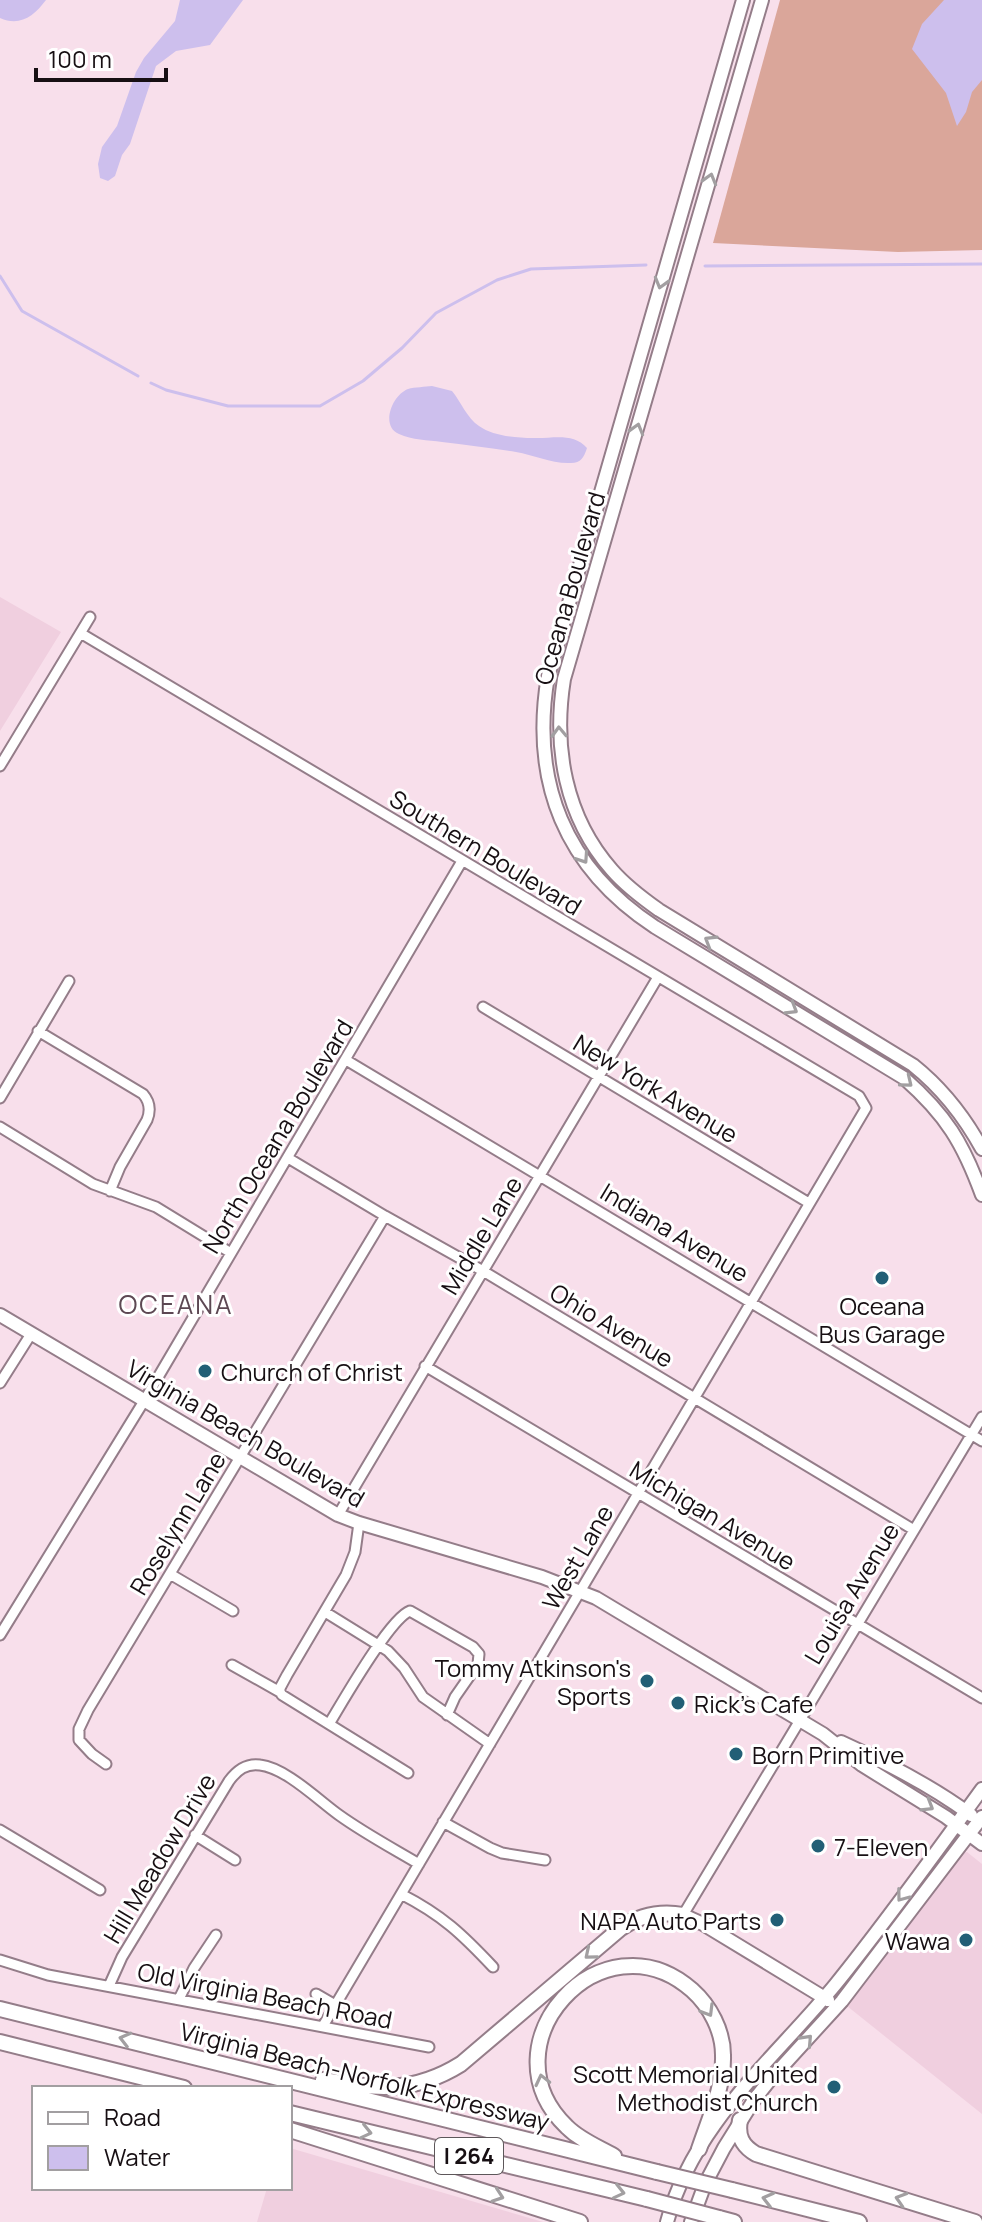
<svg xmlns="http://www.w3.org/2000/svg" width="982" height="2222" viewBox="0 0 982 2222" font-family="Manrope,sans-serif">
<style>
.built{fill:#f0cfdf}
.forest{fill:#daa69a}
.water{fill:#cdbfed}
.lines{fill:none;stroke-linecap:round;stroke-linejoin:round}
.stream{stroke:#cdbfed;stroke-width:3}
.minor-casing{stroke:#947d89;stroke-width:13}
.major-casing{stroke:#947d89;stroke-width:16}
.highway-casing{stroke:#947d89;stroke-width:18}
.minor{stroke:#fff;stroke-width:9}
.major{stroke:#fff;stroke-width:12}
.highway{stroke:#fff;stroke-width:14}
.highway-bridge-casing{stroke:#947d89;stroke-width:18;stroke-linecap:butt}
.highway-bridge{stroke:#fff;stroke-width:14}
.oneway{stroke:#a29fa1}
.poi-dot{fill:#225f76;stroke:#fff;stroke-width:3}
.labels{text-anchor:middle;dominant-baseline:central;stroke-width:6;stroke-linejoin:round;paint-order:stroke}
.shield{fill:#fff;stroke:#5d575a;stroke-width:2}
.shield-label{font-size:22px;font-weight:bold;fill:#170f13}
.street-label{font-size:24px;fill:#170f13;stroke:#fff}
.poi-label{font-size:24px;fill:#170f13;stroke:#fff;text-anchor:start}
.neighbourhood-label{font-size:26px;letter-spacing:2px;fill:#5d4853;stroke:#fff}
</style>
<rect width="100%" height="100%" fill="#f8dfeb"/>
<!-- built -->
<path class="built" d="M0,597L61,632L0,731Z
M967,1852L982,1864V2114L847,2006L963,1853Z
M290,2148L543,2222H257L267,2188H290Z"/>
<!-- forest -->
<path class="forest" d="M780,0H982V250L898,252L713,243Z"/>
<!-- water -->
<path class="water" d="M0,0H46C34,16 20,27 0,18Z
M180,0H243L210,45L176,51L156,66L130,144L122,155L115,176L108,181L100,178L98,164L102,147L117,126L136,72L144,58L175,21Z
M944,0H982V80L972,92L966,112L957,126L946,93L912,49L922,24Z
M432,386L452,391C461,402 467,418 479,426C493,436 516,438 533,438C552,439 573,432 587,448C584,457 581,463 571,463C552,464 534,455 516,452C491,448 466,445 442,442C428,440 412,440 399,434C380,426 392,395 408,389C415,387 425,387 432,386Z"/>
<g class="lines">
<!-- stream -->
<path class="stream" d="M705,266L982,264
M0,276L22,311L138,376
M151,383L166,390L228,406H320L363,381L402,348L436,313L497,280L531,269L646,265"/>
<defs>
<path id="minor" d="M82,634L859,1096L866,1108L323,2026
M0,766L90,617
M483,1007L809,1203
M38,1031L143,1094C150,1102 151,1110 147,1120L120,1167L110,1191
M346,1060L982,1441
M0,1098L69,981
M0,1127L93,1184L156,1207L231,1253
M288,1158L385,1216L483,1271L914,1530
M425,1366L982,1698
M0,1383L31,1334
M338,1515L658,977
M170,1574L233,1611
M325,1612L388,1651L404,1668L423,1697L490,1744
M0,1635L144,1401L462,861
M232,1665L280,1692L282,1695L408,1773
M280,1692V1688L287,1675L346,1575L355,1552L359,1523
M329,1724C343,1701 390,1618 410,1611L473,1647L479,1654L478,1664L455,1697L447,1715
M106,1764L92,1754L79,1740V1729L88,1710L385,1216
M443,1822L490,1848L502,1853L545,1860
M0,1830L100,1890
M195,1835L235,1860
M401,1894C442,1915 462,1934 493,1967
M683,1915L982,1417
M0,1960L48,1975L429,2047
M109,1986L122,1957L229,1781C237,1770 246,1763 260,1765C286,1768 318,1800 339,1815C364,1833 392,1848 419,1864
M316,1994L335,2005
M179,1999L194,1968L216,1935"/>
<path id="major" d="M743,0L548,676C530,782 565,868 655,927L904,1078C946,1115 963,1143 982,1195
M762,0L564,679C553,747 565,817 612,870C625,885 642,898 659,910L913,1065C943,1089 964,1116 982,1149
M0,1315L338,1515L359,1523L542,1577L596,1598L823,1734L862,1765L946,1817L982,1844
M841,1742C885,1762 932,1786 971,1815
M683,1915L703,1924L828,2000
M667,2222C693,2124 773,2060 835,1985C886,1922 934,1855 982,1789
M691,2222L705,2184L724,2148L754,2100L769,2081L842,2001L982,1817"/>
<path id="highway" d="M0,2009L657,2172
M0,2042L184,2088
M323,2080C376,2089 413,2094 461,2064L621,1928C640,1915 660,1911 683,1915
M290,2113L647,2199
M740,2120C737,2136 742,2146 756,2154L975,2222
M290,2130L580,2222
M614,2156C598,2147 580,2140 567,2127C481,2045 602,1911 692,1990C710,2006 723,2031 723,2055C724,2087 709,2119 699,2149
M732,2190L859,2222
M719,2218L734,2222"/>
</defs>
<!-- minor casing -->
<use href="#minor" class="minor-casing"/>
<!-- major casing -->
<use href="#major" class="major-casing"/>
<!-- highway casing -->
<use href="#highway" class="highway-casing"/>
<!-- minor -->
<use href="#minor" class="minor"/>
<!-- major -->
<use href="#major" class="major"/>
<!-- highway -->
<use href="#highway" class="highway"/>
<defs>
<path id="highway-bridge" d="M657,2172L732,2190
M647,2199L719,2218"/>
</defs>
<!-- highway-bridge casing -->
<use href="#highway-bridge" class="highway-bridge-casing"/>
<!-- highway-bridge -->
<use href="#highway-bridge" class="highway-bridge"/>
</g>
<!-- one-way arrows -->
<defs><path id="oneway-chevron" d="M-2-3.5L2.5 0L-2 3.5" fill="none" stroke-width="1.6" stroke-linecap="round" stroke-linejoin="round" transform="scale(2)"/></defs>
<g class="oneway">
<use href="#oneway-chevron" transform="translate(710 179) rotate(-74)"/>
<use href="#oneway-chevron" transform="translate(661 283) rotate(106)"/>
<use href="#oneway-chevron" transform="translate(637 429) rotate(-74)"/>
<use href="#oneway-chevron" transform="translate(559 732) rotate(-92)"/>
<use href="#oneway-chevron" transform="translate(583 858) rotate(56)"/>
<use href="#oneway-chevron" transform="translate(710 941) rotate(-149)"/>
<use href="#oneway-chevron" transform="translate(792 1009) rotate(31)"/>
<use href="#oneway-chevron" transform="translate(907 1082) rotate(39)"/>
<use href="#oneway-chevron" transform="translate(928 1806) rotate(31)"/>
<use href="#oneway-chevron" transform="translate(902 1896) rotate(127)"/>
<use href="#oneway-chevron" transform="translate(590 1954) rotate(140)"/>
<use href="#oneway-chevron" transform="translate(708 2011) rotate(59)"/>
<use href="#oneway-chevron" transform="translate(125 2039) rotate(-166)"/>
<use href="#oneway-chevron" transform="translate(807 2040) rotate(-47)"/>
<use href="#oneway-chevron" transform="translate(542 2080) rotate(-103)"/>
<use href="#oneway-chevron" transform="translate(366 2132) rotate(13)"/>
<use href="#oneway-chevron" transform="translate(619 2192) rotate(13)"/>
<use href="#oneway-chevron" transform="translate(498 2196) rotate(19)"/>
<use href="#oneway-chevron" transform="translate(768 2199) rotate(-166)"/>
<use href="#oneway-chevron" transform="translate(901 2199) rotate(-163)"/>
</g>
<!-- markers -->
<g class="poi-dot">
<circle cx="882" cy="1278" r="8"/>
<circle cx="205" cy="1371" r="8"/>
<circle cx="647" cy="1681" r="8"/>
<circle cx="678" cy="1703" r="8"/>
<circle cx="736" cy="1754" r="8"/>
<circle cx="818" cy="1846" r="8"/>
<circle cx="777" cy="1920" r="8"/>
<circle cx="966" cy="1940" r="8"/>
<circle cx="834" cy="2087" r="8"/>
</g>
<g class="labels">
<!-- shield labels -->
<rect class="shield" x="435" y="2138" width="68" height="36" rx="6"/>
<g class="shield-label">
<text x="469" y="2156">I 264</text>
</g>
<!-- street labels -->
<g class="street-label">
<text transform="translate(569 588) rotate(-74)">Oceana Boulevard</text>
<text transform="translate(486 852) rotate(31)">Southern Boulevard</text>
<text transform="translate(656 1088) rotate(31)">New York Avenue</text>
<text transform="translate(277 1136) rotate(-59)">North Oceana Boulevard</text>
<text transform="translate(675 1232) rotate(31)">Indiana Avenue</text>
<text transform="translate(481 1235) rotate(-59)">Middle Lane</text>
<text transform="translate(612 1325) rotate(31)">Ohio Avenue</text>
<text transform="translate(246 1433) rotate(30)">Virginia Beach Boulevard</text>
<text transform="translate(713 1515) rotate(31)">Michigan Avenue</text>
<text transform="translate(177 1523) rotate(-59)">Roselynn Lane</text>
<text transform="translate(577 1557) rotate(-60)">West Lane</text>
<text transform="translate(851 1593) rotate(-59)">Louisa Avenue</text>
<text transform="translate(159 1858) rotate(-59)">Hill Meadow Drive</text>
<text transform="translate(265 1995) rotate(11)">Old Virginia Beach Road</text>
<text transform="translate(365 2076) rotate(14)">Virginia Beach-Norfolk Expressway</text>
</g>
<!-- poi labels -->
<g class="poi-label">
<text x="882" y="1305" text-anchor="middle">Oceana<tspan x="882" dy="28">Bus Garage</tspan></text>
<text x="221" y="1371">Church of Christ</text>
<text x="631" y="1667" text-anchor="end">Tommy Atkinson's<tspan x="631" dy="28">Sports</tspan></text>
<text x="694" y="1703">Rick's Cafe</text>
<text x="752" y="1754">Born Primitive</text>
<text x="834" y="1846">7-Eleven</text>
<text x="761" y="1920" text-anchor="end">NAPA Auto Parts</text>
<text x="950" y="1940" text-anchor="end">Wawa</text>
<text x="818" y="2073" text-anchor="end">Scott Memorial United<tspan x="818" dy="28">Methodist Church</tspan></text>
</g>
<!-- neighbourhood labels -->
<g class="neighbourhood-label">
<text x="176" y="1304">OCEANA</text>
</g>
</g>
<!-- legend -->
<rect x="32" y="2086" width="260" height="104" fill="#ffffff" stroke="#a29fa1" stroke-width="2"/>
<rect x="48" y="2112" width="40" height="12" fill="#ffffff" stroke="#a29fa1" stroke-width="2"/>
<text x="104" y="2126" font-size="24" fill="#170f13">Road</text>
<rect x="48" y="2146" width="40" height="24" fill="#cdbfed" stroke="#a29fa1" stroke-width="2"/>
<text x="104" y="2166" font-size="24" fill="#170f13">Water</text>
<!-- scale -->
<path d="M36 68v12h130v-12" fill="none" stroke="#170f13" stroke-width="4"/>
<text x="48" y="68" font-size="24" fill="#170f13" stroke="#ffffff" stroke-width="6" paint-order="stroke">100 m</text>
</svg>
